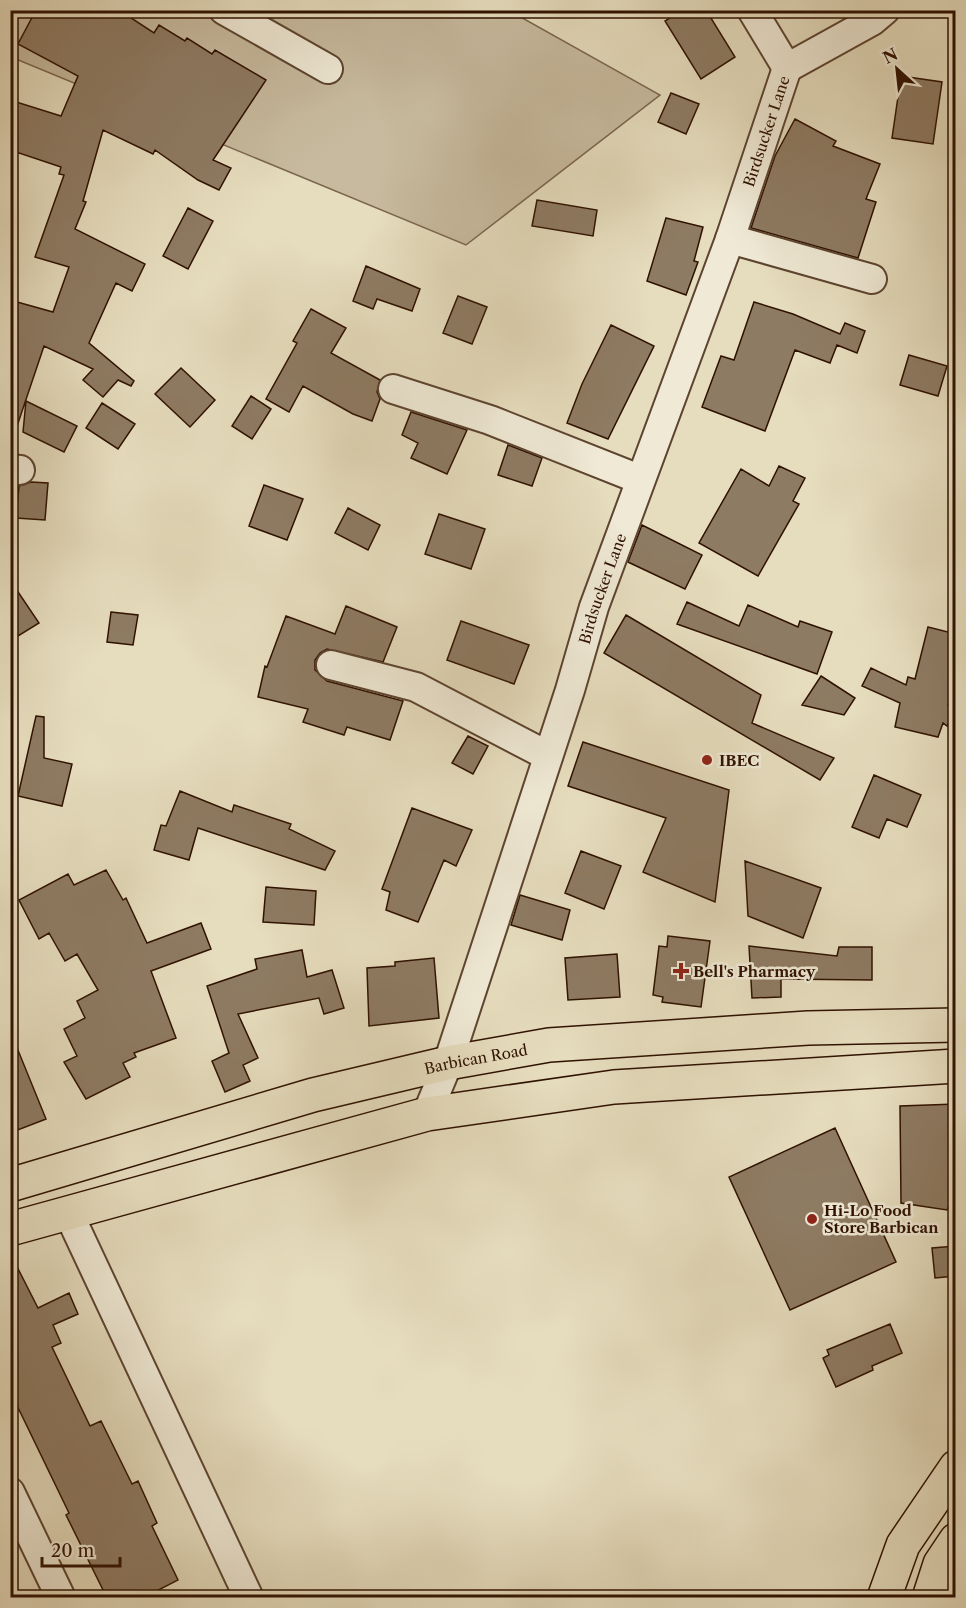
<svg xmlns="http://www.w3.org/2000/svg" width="966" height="1608" viewBox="0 0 966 1608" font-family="'Libre Caslon Text',serif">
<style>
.green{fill:#c7ba9e;stroke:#7b664f;stroke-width:1.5}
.building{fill:#8e7b63;stroke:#2f1100;stroke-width:1.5}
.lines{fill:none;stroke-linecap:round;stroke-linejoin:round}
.minor-casing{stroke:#5d4430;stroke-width:32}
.major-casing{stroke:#2f1100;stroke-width:36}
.minor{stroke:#efe9d5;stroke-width:28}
.major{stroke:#e6ddbe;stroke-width:33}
.poi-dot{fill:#8f2418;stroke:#efe9d5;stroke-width:2}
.labels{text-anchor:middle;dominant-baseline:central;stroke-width:5;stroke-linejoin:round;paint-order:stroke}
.street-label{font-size:15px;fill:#2f1100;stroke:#efe9d5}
.poi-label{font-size:15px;font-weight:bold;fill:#2f1100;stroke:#efe9d5;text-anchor:start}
</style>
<rect width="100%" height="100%" fill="#e6ddbe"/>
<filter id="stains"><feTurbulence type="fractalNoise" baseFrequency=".00333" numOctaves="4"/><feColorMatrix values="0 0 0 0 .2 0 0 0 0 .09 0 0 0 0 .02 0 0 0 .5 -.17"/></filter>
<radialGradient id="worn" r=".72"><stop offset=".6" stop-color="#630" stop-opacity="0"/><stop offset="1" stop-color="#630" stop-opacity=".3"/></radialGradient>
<!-- green -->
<path class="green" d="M10,11H510L660,95L466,245L11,57Z"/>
<!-- building -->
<path class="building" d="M36,10H119L154,33L159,25L185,41L187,38L212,54L215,50L266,80L213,160L231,168L219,190L198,180L155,150L153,154L103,130L83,201L86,202L75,229L145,264L132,291L116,283L89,343L134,381L131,386L118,380L103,397L83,380L93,369L44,346L14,435L10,434V300L53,312L69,267L35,257L64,175L59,174L61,167L10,150V100L61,116L78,76L18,44Z
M682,10H706L735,57L701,79L665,21Z
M901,76L942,82L933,144L892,138Z
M671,93L699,104L686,134L658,122Z
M795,119L836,141L833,146L880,164L866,199L876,202L858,258L751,228L775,156Z
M537,200L597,210L593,236L532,226Z
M188,208L213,221L188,269L163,256Z
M666,218L703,227L694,261L698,262L686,295L647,281Z
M366,266L420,289L412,311L377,299L373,309L353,301Z
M458,296L487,307L472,344L443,333Z
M754,302L793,314L840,334L845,323L865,331L857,353L837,345L830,363L795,350L765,431L702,407L721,356L734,360Z
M311,309L346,328L331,353L380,380L377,392L380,399L372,421L353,414L303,386L289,412L266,399L297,343L293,341Z
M611,325L654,346L608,439L567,423L582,384Z
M909,355L947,366L938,396L900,385Z
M181,368L215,400L190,427L155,394Z
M251,396L271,409L252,439L232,426Z
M26,401L77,426L64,452L23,432Z
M102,403L135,424L118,449L86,428Z
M411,412L467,430L447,474L411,458L418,443L402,435Z
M508,445L542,458L532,486L498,475Z
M779,466L805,478L793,501L799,504L758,576L699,543L741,469L769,486Z
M31,482L48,483L45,520L16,518L19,486Z
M264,485L303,499L287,540L249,526Z
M348,508L380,525L368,550L335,533Z
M439,514L485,529L471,569L425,554Z
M642,525L702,555L685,589L628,562Z
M10,580L39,623L10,641Z
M687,602L739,626L748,605L798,627L800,621L832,632L817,674L677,624Z
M346,606L397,627L383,662L327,649L320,653L315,660V670L327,681L403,701L390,740L347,727L344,735L303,722L308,709L258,697L265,666L267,667L286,616L335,634Z
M111,612L138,615L133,645L107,642Z
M626,615L761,695L752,723L834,758L820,780L604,653Z
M461,621L529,645L514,684L447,660Z
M928,627L956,634V682L948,705L955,709L947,726L943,723L938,737L895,727L900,703L862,686L871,668L906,685L908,677L915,679Z
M821,676L855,698L844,715L802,705Z
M36,716L44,717V758L72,764L62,806L18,796Z
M468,736L488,746L473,774L452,763Z
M583,742L729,790L715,902L643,872L666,818L568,786Z
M874,775L921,795L907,827L887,819L879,838L852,827Z
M180,791L232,812L234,805L291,824L289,829L335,851L325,870L198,828L189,860L154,850L161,825L166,826Z
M412,808L472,830L456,866L444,860L418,922L386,910L390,892L382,889Z
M581,851L621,866L604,909L565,893Z
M745,861L821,888L803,938L748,916Z
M106,870L123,900L126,898L147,943L201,923L211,949L151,971L176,1038L134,1053L136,1057L123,1063L130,1077L86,1099L64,1062L77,1056L64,1029L85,1018L77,1001L98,990L77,954L65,961L49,933L39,939L19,900L68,874L74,885Z
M266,887L316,891L314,925L263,922Z
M520,895L570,910L562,940L511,925Z
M668,936L710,941L701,1007L662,1002L663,997L653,995L659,946L667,947Z
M749,946L837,956L839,947H872V980L781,979V997L752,998Z
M302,950L307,977L332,970L344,1008L324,1014L319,998L238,1014L258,1058L243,1065L250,1081L225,1092L212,1061L229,1053L207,986L257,969L255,959Z
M617,954L620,997L568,1000L565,958Z
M434,958L439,1018L369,1026L367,968L395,966V962Z
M11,1033L46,1119L10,1133V1034Z
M956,1104V1188L947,1210L901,1203L900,1106Z
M835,1128L896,1262L790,1310L729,1177Z
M956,1246V1276L935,1278L932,1248Z
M10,1253L38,1308L69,1293L78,1314L53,1325L61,1343L52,1347L90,1426L101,1421L132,1484L138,1481L157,1523L152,1526L178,1580L143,1598H107L66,1515L69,1513L10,1391Z
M890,1324L902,1353L872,1366L873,1370L836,1387L823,1358L829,1355L827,1350Z"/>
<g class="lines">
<defs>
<g id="minor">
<path d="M224,10L328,69"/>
<path d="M752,10L787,68"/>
<path d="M787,68L872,21L885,10"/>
<path d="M730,239L872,279"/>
<path d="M393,389L490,420L639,479"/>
<path d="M10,469L20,470"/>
<path d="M331,665L416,687L548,756"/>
<path id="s1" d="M427,1114L448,1063L570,690L594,607L730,239L787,68"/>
<path d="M68,1212L249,1598"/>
<path d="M10,1492L61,1598"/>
</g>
<g id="major">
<path id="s2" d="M10,1185L313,1095L448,1063L549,1045L808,1028L956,1025"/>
<path d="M10,1229L427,1114L614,1087L956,1066"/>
<path d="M884,1598L903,1545L956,1467"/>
<path d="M929,1598L940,1564L956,1540"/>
</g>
</defs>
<!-- minor casing -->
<use href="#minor" class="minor-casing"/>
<!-- major casing -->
<use href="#major" class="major-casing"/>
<!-- minor -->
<use href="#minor" class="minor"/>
<!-- major -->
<use href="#major" class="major"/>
</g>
<!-- markers -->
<g class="poi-dot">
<circle cx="707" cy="760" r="6"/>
<path d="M678 962h6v6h6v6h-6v6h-6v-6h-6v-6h6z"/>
<circle cx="812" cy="1219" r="6"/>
</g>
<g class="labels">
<!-- street labels -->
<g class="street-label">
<text stroke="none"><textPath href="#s1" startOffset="1040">Birdsucker Lane</textPath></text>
<text stroke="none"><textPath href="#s1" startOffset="554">Birdsucker Lane</textPath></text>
<text stroke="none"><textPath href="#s2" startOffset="483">Barbican Road</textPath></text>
</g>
<!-- poi labels -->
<g class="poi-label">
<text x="719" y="760">IBEC</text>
<text x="693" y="971">Bell's Pharmacy</text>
<text x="824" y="1210">Hi-Lo Food<tspan x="824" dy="17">Store Barbican</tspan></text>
</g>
</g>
<!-- margin -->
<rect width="966" height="1608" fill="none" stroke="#e6ddbe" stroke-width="36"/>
<rect x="12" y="12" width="942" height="1584" fill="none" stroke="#2f1100" stroke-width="3"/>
<rect x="18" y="18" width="930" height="1572" fill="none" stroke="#2f1100" stroke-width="1.5"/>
<!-- north arrow -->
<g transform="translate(897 69) rotate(333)" stroke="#efe9d5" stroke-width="4.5" paint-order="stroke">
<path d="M0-4.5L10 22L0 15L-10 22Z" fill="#2f1100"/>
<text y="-9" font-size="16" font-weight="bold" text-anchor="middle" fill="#2f1100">N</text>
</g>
<!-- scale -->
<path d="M42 1557v9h78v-9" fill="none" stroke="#2f1100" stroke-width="3"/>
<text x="51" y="1557" font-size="18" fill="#2f1100" stroke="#efe9d5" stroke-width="4.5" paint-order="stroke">20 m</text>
<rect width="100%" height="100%" filter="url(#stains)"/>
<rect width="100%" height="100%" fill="url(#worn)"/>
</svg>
